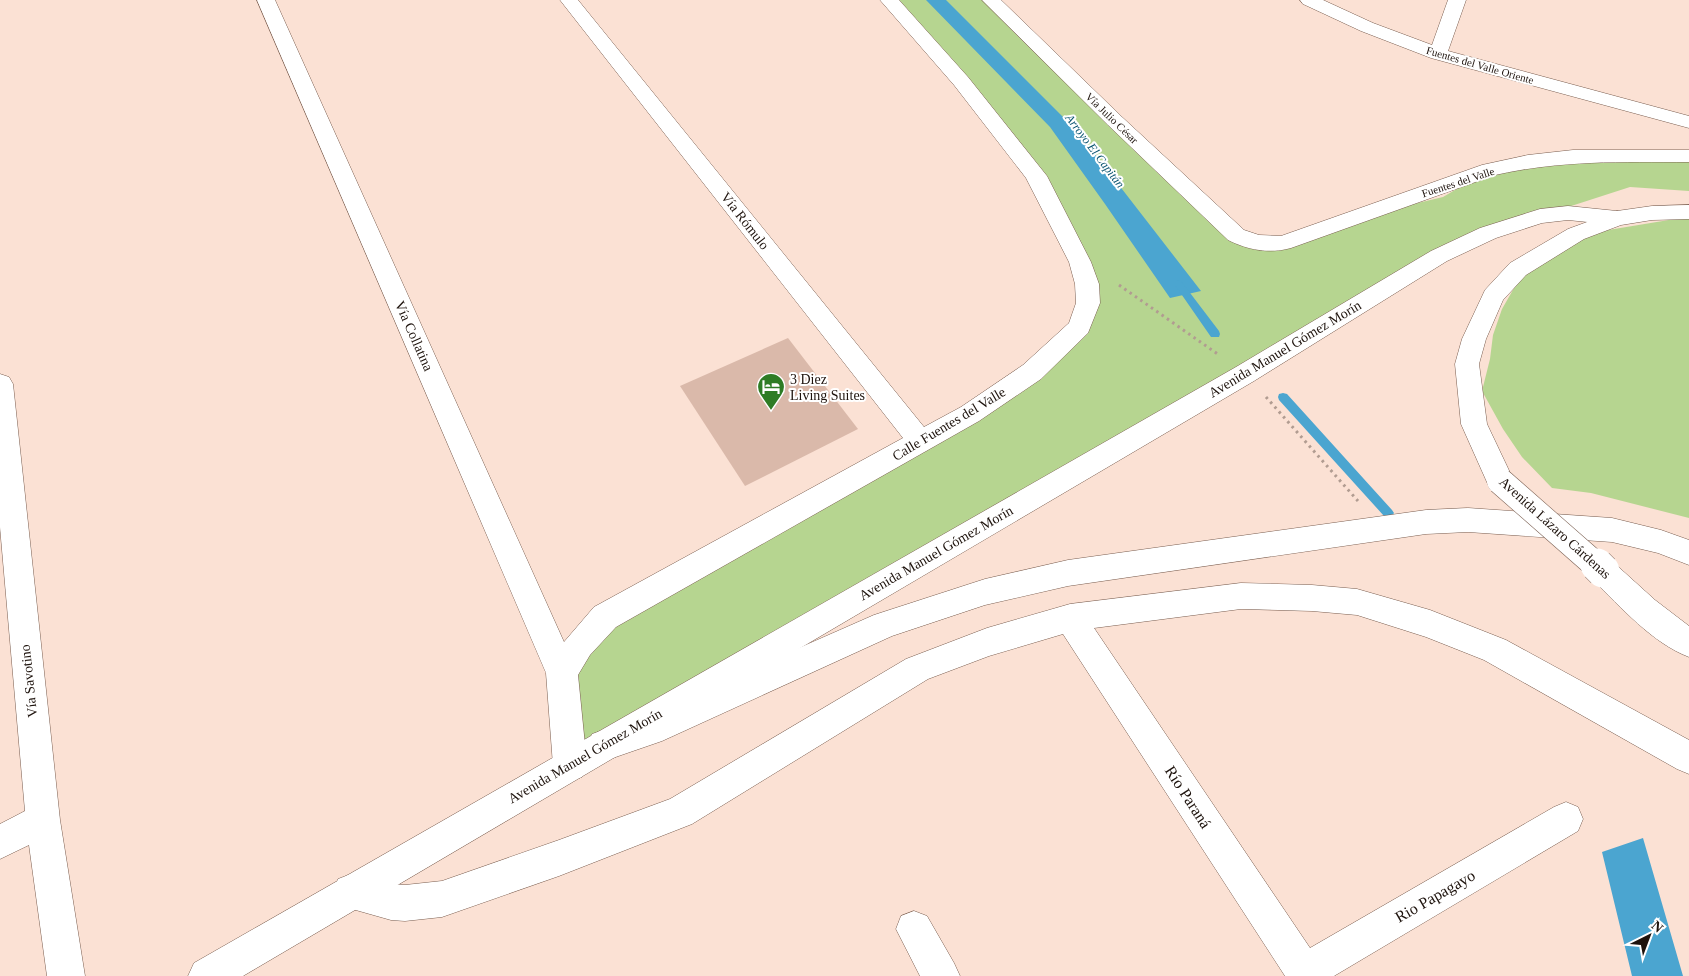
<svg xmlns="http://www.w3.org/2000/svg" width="1689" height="976" viewBox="0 0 1689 976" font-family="Georgia,serif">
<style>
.green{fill:#b6d590}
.water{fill:#4ba5d0}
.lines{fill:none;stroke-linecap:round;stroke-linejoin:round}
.stream{fill:#4ba5d0;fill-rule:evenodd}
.building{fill:#dab9aa}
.minor-casing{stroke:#7a5e50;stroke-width:1}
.major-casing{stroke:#7a5e50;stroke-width:1}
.highway-casing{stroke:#7a5e50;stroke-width:1}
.path{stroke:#b19c91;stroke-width:3;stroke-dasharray:2.5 4;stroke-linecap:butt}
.minor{fill:#fff;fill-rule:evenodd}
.major{fill:#fff;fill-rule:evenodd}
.highway{fill:#fff;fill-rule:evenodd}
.highway-bridge-far1-casing{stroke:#7a5e50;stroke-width:27;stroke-linecap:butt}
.highway-bridge-casing{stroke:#7a5e50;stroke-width:34;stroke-linecap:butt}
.highway-bridge-far1{stroke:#fff;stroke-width:26}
.highway-bridge{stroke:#fff;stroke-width:33}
.labels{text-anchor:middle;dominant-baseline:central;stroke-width:4;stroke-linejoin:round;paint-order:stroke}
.far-street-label{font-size:11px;fill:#1d120c;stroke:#fff}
.far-water-label{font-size:12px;font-style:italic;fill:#085370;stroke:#fff}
.street-label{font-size:14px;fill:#1d120c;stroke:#fff}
.poi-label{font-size:14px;fill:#1d120c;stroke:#fff;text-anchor:start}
.near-street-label{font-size:16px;fill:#1d120c;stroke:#fff}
</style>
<rect width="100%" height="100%" fill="#fbe1d4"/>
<!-- green -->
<path class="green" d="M889,0H991L1237,235L1283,243L1346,220L1443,197L1489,170L1573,156L1689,157V191L1630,187L1488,233L570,765L562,673L605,617L1032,372L1079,327L1087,284L1036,176Z
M1681,218H1689V518L1591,493L1552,488L1522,457L1503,429L1482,391L1490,359L1493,335L1502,309L1521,276L1556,253L1596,232Z"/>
<!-- water -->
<path class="water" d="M926,0H946L1068,122L1084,140L1201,291L1170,298L1105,204L1050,127Z
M1643,838L1683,976H1632L1602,852Z"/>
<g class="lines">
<!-- stream -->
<path class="stream" d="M1178,280L1181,281L1219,331L1220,334L1219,337H1211L1175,285V281Z
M1283,393L1287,394L1392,510L1394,513L1392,516H1384L1279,400L1278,397L1279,394Z"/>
</g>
<!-- building -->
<path class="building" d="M788,338L858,429L745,486L680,386Z"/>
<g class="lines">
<defs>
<path id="minor" d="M257,0H275L564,642L594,607L903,438L560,0H578L924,427L961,407L1023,365L1069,323L1076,303L1075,284L1069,262L1026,178L954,85L880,0H899L968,77L1047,176L1091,262L1099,284L1100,303L1088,333L1041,379L979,421L616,627L590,655L578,675L587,765L582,777L570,781L558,777L553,765L546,673Z
M982,0H1001L1122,117L1244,230L1259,235L1281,236L1482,165L1528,155L1573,150H1689V162C1621,162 1562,160 1495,175L1291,248C1269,254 1248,250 1228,240L1108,125Z
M1300,0H1323L1373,23L1432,45L1448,0H1466L1448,51L1689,116V128L1431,58L1361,31L1303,4Z
M0,374L9,377L13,384L60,820L85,976H47L29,845L0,859V824L25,811L0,527Z
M1241,583L1312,585L1357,589L1430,610L1506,640L1689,740V774L1677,769L1484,660L1426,637L1357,615L1312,611L1241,609L1094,628L1310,948L1554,807L1566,802L1578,807L1583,819L1578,831L1334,976H1285L1063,634L989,656L928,679L692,824L559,876L442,917L405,921L391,920L338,905L333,892L338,879L351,874L391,884L405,885L442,881L559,840L670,799L906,659L987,628L1070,604Z
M914,911L927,916L954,963L960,976H920L896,929L901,916Z"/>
<path id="major" d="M1568,206L1617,211L1625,213L1628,218L1625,223L1617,225L1568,220L1542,223L1496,238L1447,261L1254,381L243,976H188L194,963L1236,367L1431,251L1480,228L1540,209Z"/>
<path id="highway" d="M1689,205V219L1652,220L1621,225L1584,239L1526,275L1503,300L1486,339L1479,364L1487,424L1514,481L1510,489L1500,492L1490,489L1461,424L1455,364L1462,339L1485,290L1510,263L1568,229L1617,211L1652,206Z
M1468,508L1612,518L1661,530L1689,540V565L1658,553L1612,542L1468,532L1426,534L1068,586L985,605L892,636L662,741L604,761L592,756L588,745L592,734L647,715L874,615L985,579L1068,560L1426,510Z
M1603,558L1613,562L1655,600L1689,626V657C1652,643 1621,607 1593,580L1588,571L1593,562Z"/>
</defs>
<!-- minor casing -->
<use href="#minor" class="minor-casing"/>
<!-- major casing -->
<use href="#major" class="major-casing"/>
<!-- highway casing -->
<use href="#highway" class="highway-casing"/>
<!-- path -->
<path class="path" d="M1119,285L1219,355
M1266,397L1358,501"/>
<!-- minor -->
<use href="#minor" class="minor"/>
<!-- major -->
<use href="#major" class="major"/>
<!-- highway -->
<use href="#highway" class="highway"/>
<defs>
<path id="highway-bridge-far1" d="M1500,481L1598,567"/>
<path id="highway-bridge" d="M1597,565L1603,571"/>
</defs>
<!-- highway-bridge-far1 casing -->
<use href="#highway-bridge-far1" class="highway-bridge-far1-casing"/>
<!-- highway-bridge casing -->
<use href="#highway-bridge" class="highway-bridge-casing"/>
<!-- highway-bridge-far1 -->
<use href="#highway-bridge-far1" class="highway-bridge-far1"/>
<!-- highway-bridge -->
<use href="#highway-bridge" class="highway-bridge"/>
</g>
<!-- icons -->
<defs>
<symbol id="hotel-pin" viewBox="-11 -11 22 30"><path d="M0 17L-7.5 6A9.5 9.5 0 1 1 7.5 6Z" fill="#2e7c25" stroke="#fff"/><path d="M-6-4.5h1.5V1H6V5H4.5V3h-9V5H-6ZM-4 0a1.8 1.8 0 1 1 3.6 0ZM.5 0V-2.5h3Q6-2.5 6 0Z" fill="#fff"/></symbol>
</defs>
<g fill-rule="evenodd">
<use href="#hotel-pin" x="755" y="371" width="32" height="43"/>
</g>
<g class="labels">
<!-- far-street labels -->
<g class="far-street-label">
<text transform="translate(1480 65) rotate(16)">Fuentes del Valle Oriente</text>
<text transform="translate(1112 118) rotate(44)">Vía Julio César</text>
<text transform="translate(1458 182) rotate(-18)">Fuentes del Valle</text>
</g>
<!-- far-water labels -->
<g class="far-water-label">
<text transform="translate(1095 151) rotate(53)">Arroyo El Capitán</text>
</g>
<!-- street labels -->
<g class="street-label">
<text transform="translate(745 221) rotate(52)">Vía Rómulo</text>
<text transform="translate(414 336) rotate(66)">Vía Collatina</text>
<text transform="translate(1285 349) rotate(-31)">Avenida Manuel Gómez Morín</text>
<text transform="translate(949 424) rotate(-31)">Calle Fuentes del Valle</text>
<text transform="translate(1555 528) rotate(42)">Avenida Lázaro Cárdenas</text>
<text transform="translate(936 553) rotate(-30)">Avenida Manuel Gómez Morín</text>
<text transform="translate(29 681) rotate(-96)">Vía Savotino</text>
<text transform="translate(585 756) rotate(-30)">Avenida Manuel Gómez Morín</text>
</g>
<!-- poi labels -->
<g class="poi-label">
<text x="790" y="379">3 Diez<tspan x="790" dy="16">Living Suites</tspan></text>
</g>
<!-- near-street labels -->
<g class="near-street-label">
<text transform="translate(1188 797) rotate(57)">Río Paraná</text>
<text transform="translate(1435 896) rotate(-30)">Rio Papagayo</text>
</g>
</g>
<!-- north arrow -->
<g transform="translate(1649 936) rotate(42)" stroke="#ffffff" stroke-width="4" paint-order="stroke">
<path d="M0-4L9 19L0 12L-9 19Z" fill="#1d120c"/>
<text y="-8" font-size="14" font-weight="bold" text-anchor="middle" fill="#1d120c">N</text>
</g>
</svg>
